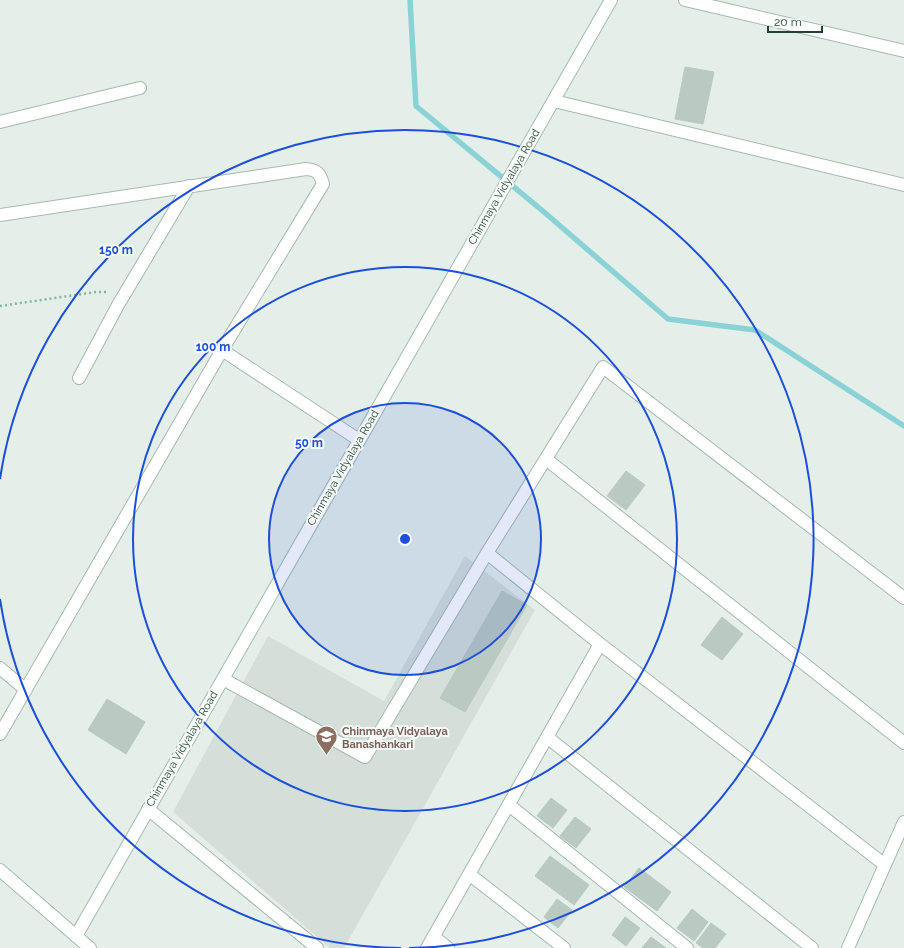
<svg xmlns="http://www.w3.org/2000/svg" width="904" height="948" viewBox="0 0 904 948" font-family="Raleway,sans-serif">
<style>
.built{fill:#d3dfd8}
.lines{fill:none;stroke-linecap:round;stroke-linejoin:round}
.stream{stroke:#8bd2d6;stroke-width:5.5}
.building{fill:#bacac2;stroke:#b7c9c0}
.street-casing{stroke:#a7b8b0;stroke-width:14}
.secondary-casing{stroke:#a3bbb0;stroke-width:14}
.path{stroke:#84b4a0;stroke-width:2.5;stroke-dasharray:2 3;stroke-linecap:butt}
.street{stroke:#fff;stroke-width:12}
.secondary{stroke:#fff;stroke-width:12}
.ring{fill:none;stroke:#1d4ed8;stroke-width:2}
.labels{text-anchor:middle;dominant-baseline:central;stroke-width:4;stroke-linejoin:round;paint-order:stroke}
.street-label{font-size:11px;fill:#234237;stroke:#f6fbf8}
.education-label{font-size:11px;font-weight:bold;fill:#785e54;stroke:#f6fbf8;text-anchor:start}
.centre{fill:#1d4ed8;stroke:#f6fbf8;stroke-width:2}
.ring-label{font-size:12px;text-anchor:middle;font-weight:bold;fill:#1d4ed8;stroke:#f6fbf8;stroke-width:4;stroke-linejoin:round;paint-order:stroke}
</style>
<rect width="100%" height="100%" fill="#e5efe9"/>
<!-- built -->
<path class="built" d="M465,556L535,610L344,948H330L173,812L268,636L384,701Z"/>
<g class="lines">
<!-- stream -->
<path class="stream" d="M410,0L416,106L544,212L668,319L755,330L904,426"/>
</g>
<!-- building -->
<path class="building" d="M685,67L714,72L703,124L675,119Z
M626,471L645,485L626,510L607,496Z
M502,591L527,605L465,712L440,698Z
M722,617L743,634L722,660L701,645Z
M107,699L145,722L126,754L88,730Z
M551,798L567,810L553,828L537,816Z
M575,817L591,829L576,848L560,836Z
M550,856L589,885L574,905L535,876Z
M639,868L671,892L657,911L624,887Z
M557,899L572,910L558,928L544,917Z
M692,909L708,922L694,941L677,928Z
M625,917L640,928L626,946L612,935Z
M711,923L726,934L715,948H703L696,943Z
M651,937L666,948H642Z"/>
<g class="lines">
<defs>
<path id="street" d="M685,0L904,51
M554,101L904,185
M0,122L140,88
M0,215L306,169C317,170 320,173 323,184L222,350L0,734
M222,350L359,440
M79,378L118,305L189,186
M546,459L904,743
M487,553L600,644L885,865
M0,668L26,690
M223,679L365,757L487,553L603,367L904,598
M547,737L812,948
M509,805L687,948
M148,809L317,948
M469,874L564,948
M76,936L90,948
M434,937L448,948
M427,948L600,644
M848,948L904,822"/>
<path id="secondary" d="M0,870L76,936L611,0"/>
</defs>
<!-- street casing -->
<use href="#street" class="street-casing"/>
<!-- secondary casing -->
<use href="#secondary" class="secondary-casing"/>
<!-- path -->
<path class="path" d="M0,306L96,292H108"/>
<!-- street -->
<use href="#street" class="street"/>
<!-- secondary -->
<use href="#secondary" class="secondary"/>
</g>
<!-- distance rings -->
<circle cx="405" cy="539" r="136" fill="#1d4ed8" fill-opacity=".12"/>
<g class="ring">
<circle cx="405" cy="539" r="136"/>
<circle cx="405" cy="539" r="272"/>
<path d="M401 948A409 409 0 0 1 0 599M0 479A409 409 0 1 1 409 948"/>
</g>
<!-- icons -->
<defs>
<symbol id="school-pin" viewBox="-11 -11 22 30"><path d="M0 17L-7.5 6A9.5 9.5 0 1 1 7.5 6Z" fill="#8d6e63" stroke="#f6fbf8"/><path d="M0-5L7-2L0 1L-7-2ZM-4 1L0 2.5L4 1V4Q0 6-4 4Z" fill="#fff"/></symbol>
</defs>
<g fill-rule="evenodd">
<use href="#school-pin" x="314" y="724" width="25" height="34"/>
</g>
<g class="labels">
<!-- street labels -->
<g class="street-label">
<text transform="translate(504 187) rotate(-60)">Chinmaya Vidyalaya Road</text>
<text transform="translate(343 468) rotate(-60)">Chinmaya Vidyalaya Road</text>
<text transform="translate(182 749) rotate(-60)">Chinmaya Vidyalaya Road</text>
</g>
<!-- education labels -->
<g class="education-label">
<text x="342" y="731">Chinmaya Vidyalaya<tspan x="342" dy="13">Banashankari</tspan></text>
</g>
</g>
<circle cx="405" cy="539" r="6" class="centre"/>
<g class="ring-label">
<text x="116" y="254">150 m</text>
<text x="213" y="351">100 m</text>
<text x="309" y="447">50 m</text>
</g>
<!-- scale -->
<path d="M768 26v6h54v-6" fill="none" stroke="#234237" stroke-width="2"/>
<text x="774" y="26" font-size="12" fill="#234237" stroke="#f6fbf8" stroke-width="3" paint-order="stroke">20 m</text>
</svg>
